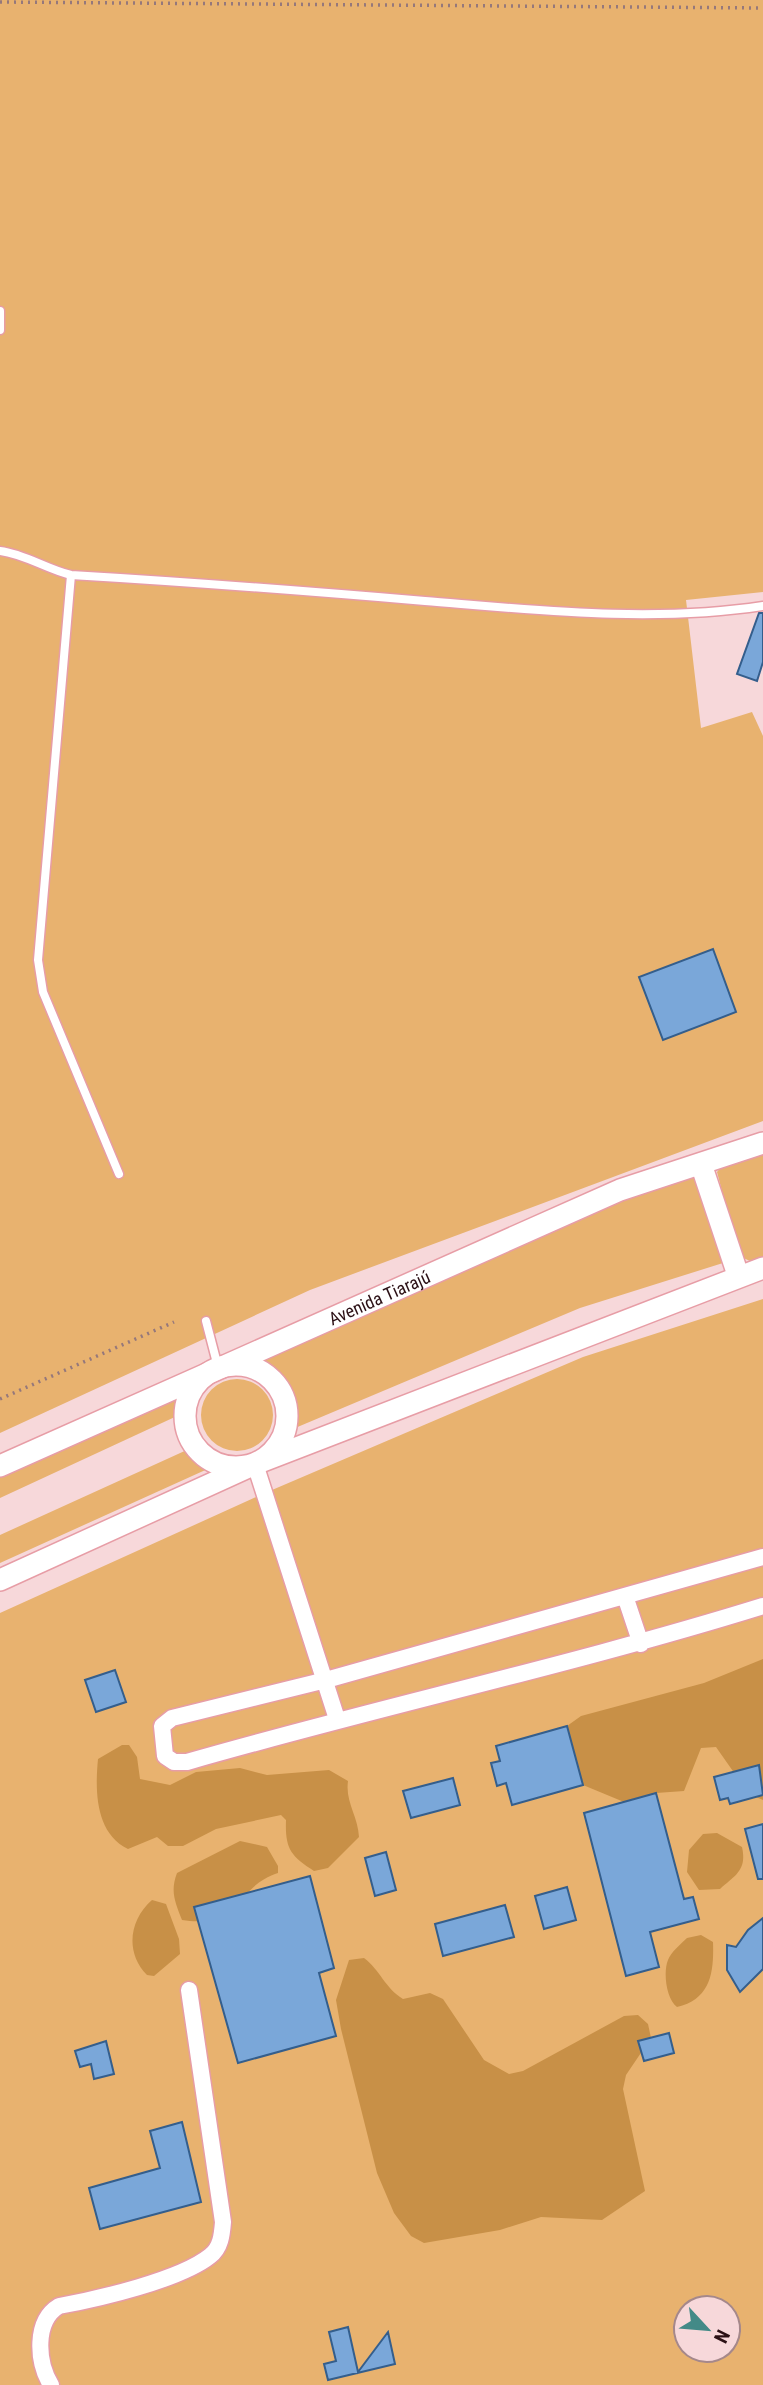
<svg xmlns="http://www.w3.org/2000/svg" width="763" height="2385" viewBox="0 0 763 2385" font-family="'Roboto Condensed',sans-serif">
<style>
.green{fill:#e8b26f;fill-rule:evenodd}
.forest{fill:#c89047}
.building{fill:#7aa7d9;stroke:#345e8c;stroke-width:2}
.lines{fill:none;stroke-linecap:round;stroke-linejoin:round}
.lane-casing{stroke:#e79da6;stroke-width:11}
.street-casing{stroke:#e79da6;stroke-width:19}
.secondary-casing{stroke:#e79da6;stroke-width:24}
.path{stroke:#95787b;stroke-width:3.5;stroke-dasharray:2 5;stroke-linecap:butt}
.lane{stroke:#fff;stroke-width:8}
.street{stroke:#fff;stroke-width:16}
.secondary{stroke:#fff;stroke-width:21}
.labels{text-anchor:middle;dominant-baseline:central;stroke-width:5;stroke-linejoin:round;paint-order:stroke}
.street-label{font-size:18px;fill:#2b1015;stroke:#f7d8da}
</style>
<rect width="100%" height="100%" fill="#f7d8da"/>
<!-- green -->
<path class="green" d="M0,0H763V592L686,600L701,728L752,712L763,736V1121L310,1290L0,1433Z
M763,1150V1257L750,1261L739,1256L717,1172L724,1163Z
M691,1175L700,1182L723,1263L580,1308L288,1431C295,1393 288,1378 255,1357L603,1207Z
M763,1299V2385H0V1613L265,1493L583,1357ZM686,2308H728V2350H686Z
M201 1415a36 36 0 1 1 72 0a36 36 0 1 1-72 0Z
M185,1390L177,1416L0,1498V1471Z
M189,1449L212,1467L0,1563V1535Z"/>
<!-- forest -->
<path class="forest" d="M763,1659V1800L749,1794L716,1747L701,1748L684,1791L656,1793L624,1802L583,1785L566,1755L564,1740L567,1726L581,1716L704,1683Z
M122,1745H129L137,1757L140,1779L170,1785L196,1772L240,1768L267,1775L329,1770L348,1781C345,1802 358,1816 359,1837L328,1868L314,1871C290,1856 285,1848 286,1820L281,1815L216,1829L183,1846H168L157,1837L128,1849C95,1833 95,1790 98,1759Z
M717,1833L742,1847C747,1870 736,1875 720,1889L699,1890L687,1872L689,1850L703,1834Z
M240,1841L267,1847L278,1866V1873C236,1886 240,1929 182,1920C175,1902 170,1891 177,1873Z
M152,1900L166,1904L179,1939L180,1954L154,1976L147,1975C125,1953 129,1920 152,1900Z
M701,1935L713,1942C714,1972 711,1999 677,2007C666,1999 663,1972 668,1960C671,1952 681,1944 687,1938Z
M364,1958C380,1970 385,1988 403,1999L430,1993L443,1999L484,2060L509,2074L523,2071L624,2016L638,2015L648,2024L651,2038L626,2075L623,2089L645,2191L602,2220L541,2217L500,2230L424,2243L411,2236L394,2213L377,2173L341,2029L336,2000L349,1960Z"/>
<!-- building -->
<path class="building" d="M759,613H763V662L757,681L737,674Z
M713,949L736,1012L663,1040L639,977Z
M115,1670L126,1702L96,1712L85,1680Z
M567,1726L583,1785L512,1805L506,1783L497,1786L491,1763L500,1761L496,1746Z
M759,1765L763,1795L730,1804L728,1798L720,1800L714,1777Z
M453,1778L460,1805L411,1818L403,1791Z
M656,1793L684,1899L693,1897L699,1919L650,1932L659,1967L626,1976L584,1813Z
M763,1824V1879H758L745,1829Z
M386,1852L396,1890L375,1896L365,1858Z
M310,1876L334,1968L319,1973L336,2036L238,2063L194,1907Z
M567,1887L576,1920L544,1929L535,1896Z
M505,1905L514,1937L443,1956L435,1924Z
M763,1918V1969L740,1992L727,1970V1945L736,1947L748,1930Z
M669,2033L674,2053L644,2061L638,2041Z
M106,2041L114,2074L94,2079L91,2064L80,2067L75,2051Z
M182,2122L201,2202L100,2229L89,2188L160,2168L150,2131Z
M348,2327L358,2372L388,2332L395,2364L328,2380L324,2364L336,2361L329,2332Z"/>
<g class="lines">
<defs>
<path id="lane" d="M0,311V330
M0,551C25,554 46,569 71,575C189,582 307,591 425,601C536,610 652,623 763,606
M71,575L38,960L43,992L119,1174
M206,1321L218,1367"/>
<path id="street" d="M255,1464L337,1719
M763,1557L326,1680L172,1718L162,1726L165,1756L174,1762H187C378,1707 573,1665 763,1606
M625,1596L641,1644
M51,2385C37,2362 34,2321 59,2306C98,2299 180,2280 210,2256C221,2248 222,2234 223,2222L189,1990"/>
<g id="secondary">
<path d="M701,1164L738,1275"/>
<circle cx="236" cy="1416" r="51"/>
<path id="s1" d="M0,1466L620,1190L763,1143"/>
<path d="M0,1580L255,1464L763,1268"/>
</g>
</defs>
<!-- lane casing -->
<use href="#lane" class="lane-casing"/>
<!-- street casing -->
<use href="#street" class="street-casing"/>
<!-- secondary casing -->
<use href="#secondary" class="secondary-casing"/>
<!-- path -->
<path class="path" d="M0,2L763,8
M0,1399L174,1322"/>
<!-- lane -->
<use href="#lane" class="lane"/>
<!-- street -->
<use href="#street" class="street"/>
<!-- secondary -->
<use href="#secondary" class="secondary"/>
</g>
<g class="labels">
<!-- street labels -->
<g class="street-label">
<text stroke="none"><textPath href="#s1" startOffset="415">Avenida Tiarajú</textPath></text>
</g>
</g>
<!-- north arrow -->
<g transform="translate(707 2329) rotate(116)"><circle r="33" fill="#f7d8da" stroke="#a5888b" stroke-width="2"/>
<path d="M0-5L12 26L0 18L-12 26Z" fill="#438a87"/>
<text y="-10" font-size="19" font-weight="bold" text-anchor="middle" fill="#2b1015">N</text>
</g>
</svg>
